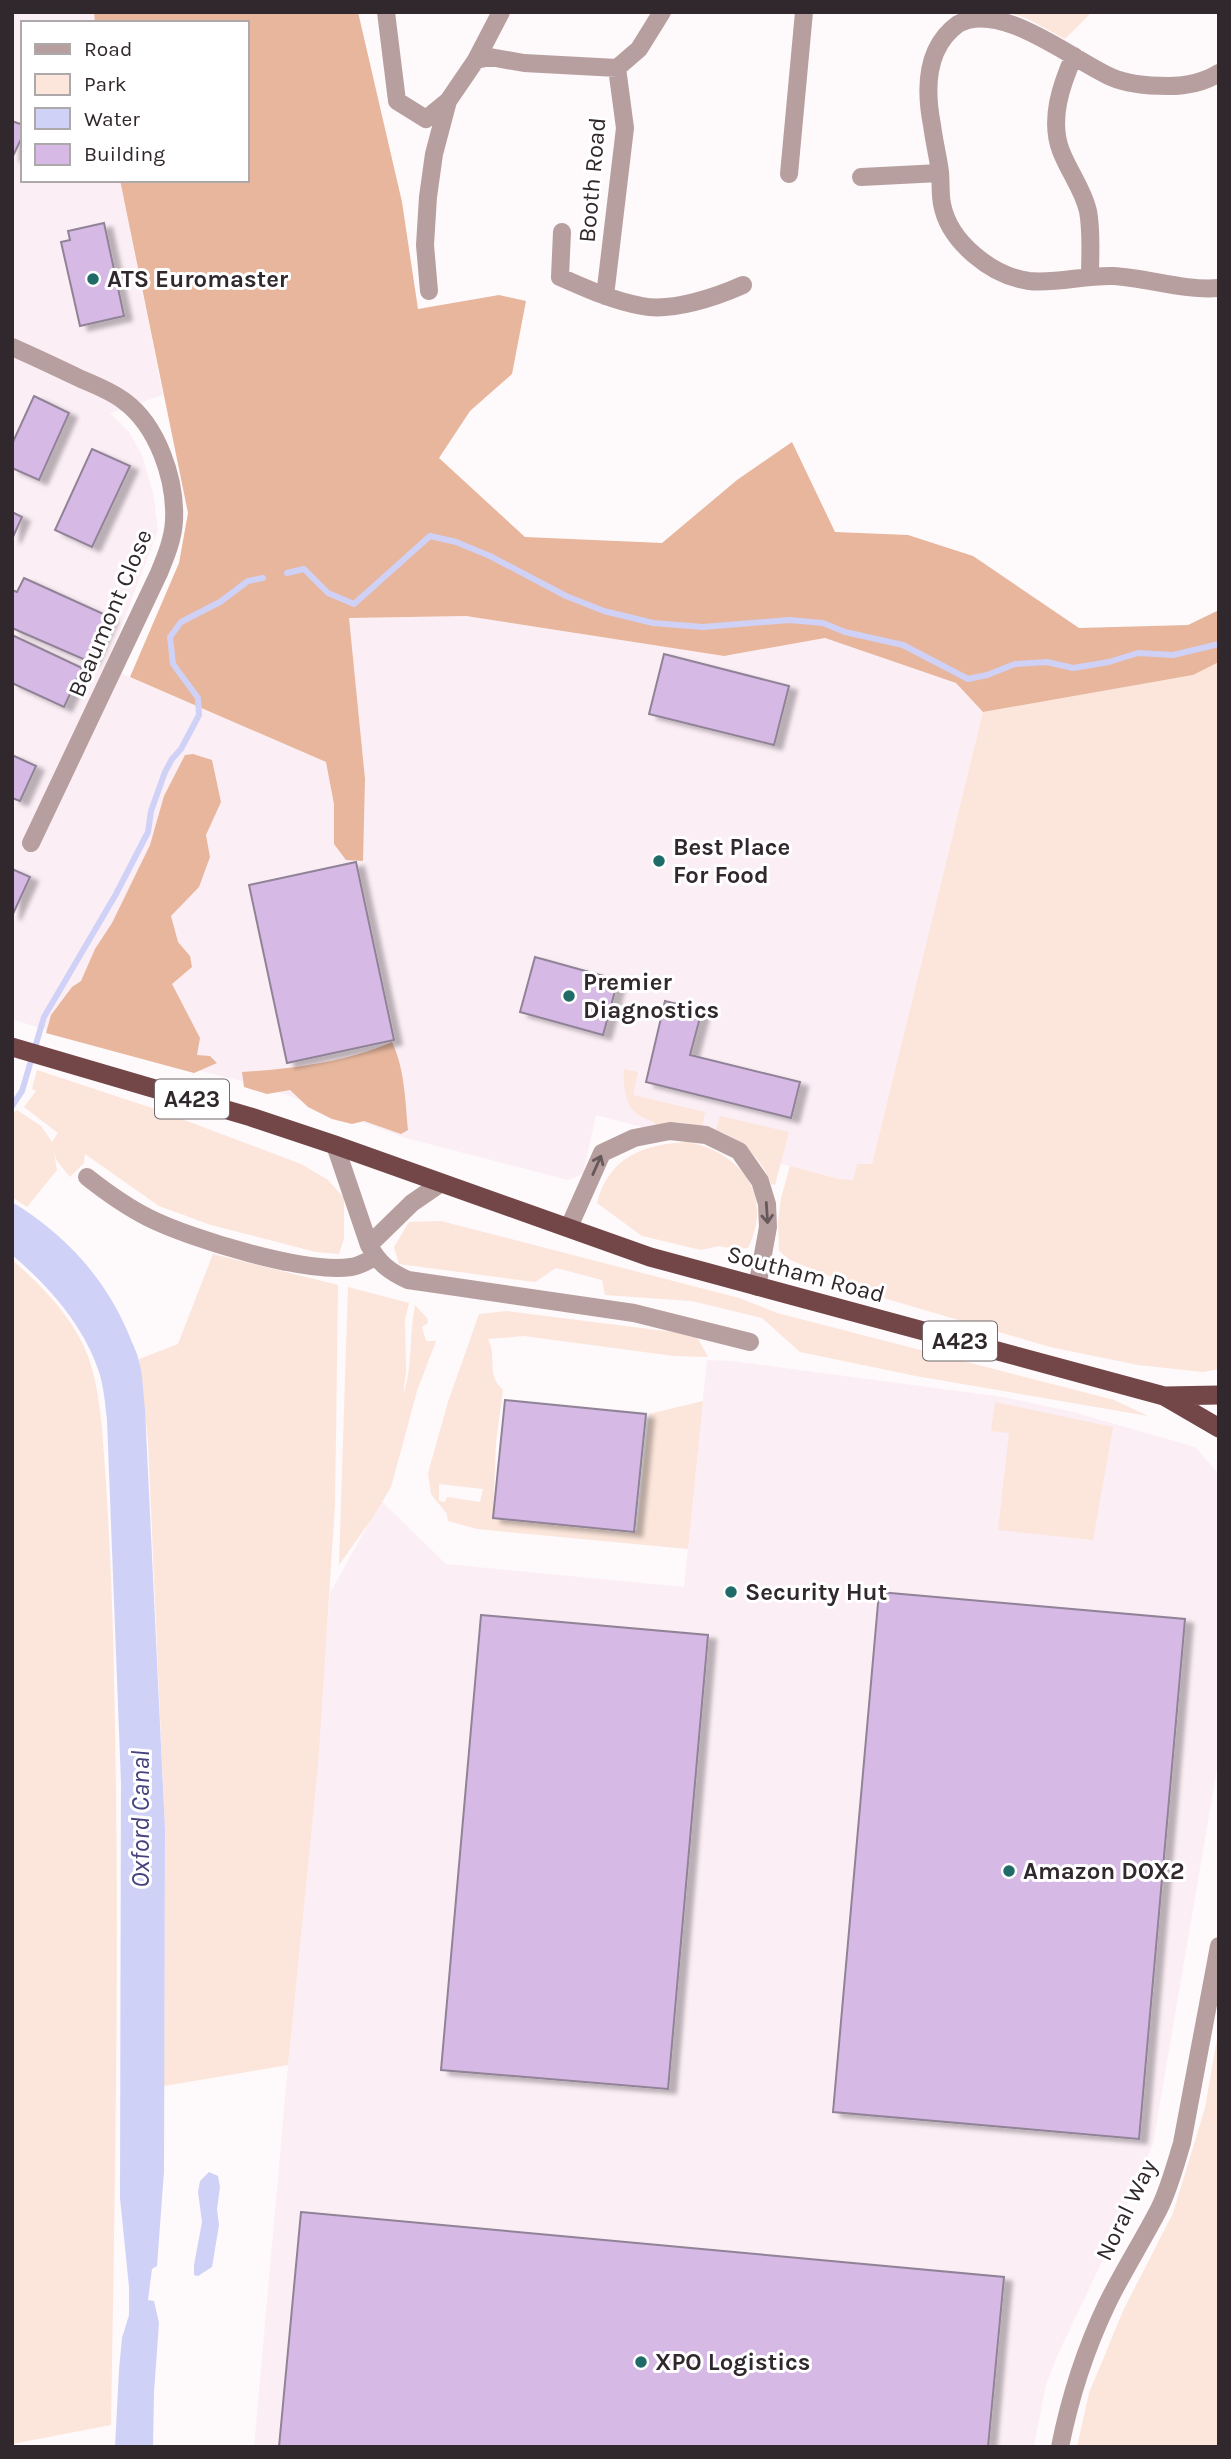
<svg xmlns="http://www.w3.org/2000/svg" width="1231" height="2459" viewBox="0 0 1231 2459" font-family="Karla,sans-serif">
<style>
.built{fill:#fceef5}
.green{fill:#fce5da;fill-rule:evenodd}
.forest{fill:#e7b69d}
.water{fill:#d0d1f7}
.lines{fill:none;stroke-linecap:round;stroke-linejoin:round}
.stream{stroke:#d0d1f7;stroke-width:6}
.building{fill:#d6b9e4;stroke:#918397;stroke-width:2;filter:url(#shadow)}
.minor{stroke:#b89f9f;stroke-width:18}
.trunk{stroke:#734648;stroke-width:19}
.oneway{stroke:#67585b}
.poi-dot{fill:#1f6b68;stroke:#fff;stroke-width:2.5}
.labels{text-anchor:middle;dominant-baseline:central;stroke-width:6;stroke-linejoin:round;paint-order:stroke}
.shield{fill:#fff;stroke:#6f686c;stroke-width:2}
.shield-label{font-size:23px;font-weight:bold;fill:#31282d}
.street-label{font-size:24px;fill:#31282d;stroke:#fff}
.poi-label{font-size:24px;font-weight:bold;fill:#31282d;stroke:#fff;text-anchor:start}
.water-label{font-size:26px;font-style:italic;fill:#47437e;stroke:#fff}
</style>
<defs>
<filter id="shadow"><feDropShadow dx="8" dy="4.5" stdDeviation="2" flood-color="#0004"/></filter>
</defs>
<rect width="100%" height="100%" fill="#fef9fb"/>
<!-- built -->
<path class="built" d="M12,12H94L95,23H23V180H120L163,395L110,413L129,432L142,455L153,493L158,530L106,667L365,779L348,618L466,616L724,656L825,638L956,683L983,712L872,1164H857L853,1180L839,1179L596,1115L583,1174L568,1180L406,1138L261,1086L80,1041L12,1019Z
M707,1360L732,1361L1003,1397L1073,1412L1195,1447L1219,1474V1757L1153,2144L1108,2249L1059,2352L1046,2384L1034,2447H254L330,1593L368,1525L375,1495L446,1564L684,1587Z"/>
<!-- green -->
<path class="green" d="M1007,12H1092L1065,39L1026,18Z
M1219,662V1369L1203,1372L1138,1365L1050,1347L887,1299L790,1260L779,1251L778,1223L781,1198L790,1166L839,1179L853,1180L857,1164H872L983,712L1193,675Z
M624,1069L638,1072L633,1095L705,1112L702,1127L680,1122L657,1126C653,1120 649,1121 642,1117C625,1109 623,1087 624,1069Z
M37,1070L155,1109L301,1164L328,1180L344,1198V1239L339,1254L316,1252L211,1225L159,1206L85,1154L84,1163L70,1177L57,1161L54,1152L57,1170L27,1207L12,1197V1114L17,1110L41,1126L52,1142L58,1133L24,1107L36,1091L32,1089Z
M720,1116L789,1132L775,1185L771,1184C763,1160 740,1137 716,1130Z
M688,1142C741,1153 774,1195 748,1248L734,1249L719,1246L701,1250L642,1236L597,1203C609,1156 645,1144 688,1142Z
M441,1221L739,1298L777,1313L1114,1400L1148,1416L916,1376L800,1352L762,1318L692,1301L605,1295L602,1280L556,1268L535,1282L399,1264L394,1247L409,1222Z
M213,1254L338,1285L335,1504L318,1765L288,2065L164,2086L165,1829L148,1441L139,1359L178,1344Z
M12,1260C44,1287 79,1324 91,1365C102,1403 103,1444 106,1483C110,1549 113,1615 114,1681C120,1929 115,2177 111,2425L12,2444Z
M348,1287L409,1303L405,1320L406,1372L403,1395C413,1367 409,1335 415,1305L427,1318L428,1323L422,1327L426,1341H436L417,1391L391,1487L373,1517L339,1565Z
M507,1311L696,1335L708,1357L674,1356L524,1336L488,1339C498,1359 485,1373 503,1390L496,1442L493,1517L637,1530L649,1414L703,1401L688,1549L477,1529L448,1521L447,1514L431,1494L428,1473L448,1402L479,1314ZM439,1484L483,1489L480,1502L447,1497L445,1502L439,1501Z
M995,1402L1113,1427L1093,1540L998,1530L1009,1433L991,1431Z
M1219,2027V2447H1077L1089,2393L1123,2311L1173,2213L1205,2108Z"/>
<!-- forest -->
<path class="forest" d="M94,12H358L402,202L418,309L499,295L526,301L512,374L470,411L439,458L525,537L662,543L737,480L792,442L835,532L908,535L973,556L1079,628L1188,625L1219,610V662L1193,675L983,712L956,683L825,638L724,656L466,616L349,618L365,779L363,861L346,860L334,844V804L326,762L130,677L179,563L188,513L120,180H247V23H95Z
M193,754L212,760L221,802L206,835L210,857L199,887L171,916L178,942L190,956L192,967L172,984L200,1038L197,1055L210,1056L217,1063L194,1073L46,1033L51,1015L72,987L81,981L95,949L112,923L150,845L164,796L185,755Z
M392,1042C405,1070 405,1100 408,1130L401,1134L364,1121L352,1124L332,1119L308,1107L290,1090L267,1094L244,1087L242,1072C292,1069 346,1062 392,1042Z"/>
<!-- water -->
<path class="water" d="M12,1202C65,1234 106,1279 129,1335C132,1343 137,1352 139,1361C143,1376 143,1393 145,1409L165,1829L164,2171L157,2266L152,2269L148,2300L154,2301L159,2323L154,2392L153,2447H115L119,2370L122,2338L129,2315V2287L120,2198L121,1783L107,1420C105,1404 104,1387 99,1372C84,1326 49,1286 12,1255Z
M209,2172L218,2176L220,2187L217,2209L219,2225L212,2267L198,2276L194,2275V2265L202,2222L198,2192L200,2181Z"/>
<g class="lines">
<!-- stream -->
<path class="stream" d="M287,573L304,569L328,593L354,604L430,536L456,542L490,556L566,596L604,611L653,623L703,627L789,620L823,623L845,632L903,645L968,679L987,675L1015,664L1047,662L1073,668L1109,662L1138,653L1173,655L1219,644
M12,1106L22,1091L44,1017L116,894L148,832L151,811L165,772L172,759L181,749L199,715L198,698L173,664L170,637L181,622L220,602L248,581L263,578"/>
</g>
<!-- building -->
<path class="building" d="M12,121L23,125V135L12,158Z
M104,223L124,316L80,326L61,242L70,240L68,231Z
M34,396L69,413L39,480L12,468V444Z
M92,449L130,466L92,547L55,530Z
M12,512L22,517L12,539Z
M24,578L110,617L90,662L12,628V590L17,592Z
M12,635L82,668L64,707L12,683Z
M664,654L789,686L774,745L649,714Z
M12,755L36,766L20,801L12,798Z
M356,862L394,1040L287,1063L249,885Z
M12,869L30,877L12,916Z
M535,957L618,980L603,1035L520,1012Z
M665,1001L702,1010L690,1055L800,1082L791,1118L646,1082Z
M505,1400L646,1414L634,1532L493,1518Z
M879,1592L1185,1619L1139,2139L833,2112Z
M481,1615L708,1635L668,2089L441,2070Z
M301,2212L1004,2277L988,2447H279Z"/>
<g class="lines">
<!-- minor -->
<path class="minor" d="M386,12L397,101L426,119L448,101
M1074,56C1061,85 1049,120 1061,151C1069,172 1083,189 1088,211C1092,232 1090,255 1090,277
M476,60L490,57L524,63L617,68L639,49L662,12
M1219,73C1203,83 1187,86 1168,86C1149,86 1129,85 1111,77C1071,59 1000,0 958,24C925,48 925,89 932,125C934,141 938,157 940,172C941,183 940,194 942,204C949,242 992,276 1029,281C1056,284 1085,275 1113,276C1149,278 1183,291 1219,288
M789,174L804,12
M861,177L940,173
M562,232L560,277C587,289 614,301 642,306C672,312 716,297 743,285
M429,291L425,245L428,197L434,154L448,101L476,60L501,12
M605,296L625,128L617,68
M12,347C35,357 58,368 81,379C95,385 111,391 124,401C158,426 176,480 174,521C173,539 166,556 159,573L31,843
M335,1145L369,1245C378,1263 390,1272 408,1280L634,1313L750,1342
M87,1177C106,1192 127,1207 149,1218C191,1239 306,1274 351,1267C360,1266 367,1261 375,1257
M569,1227L602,1153L634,1138L670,1131L706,1135L739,1151L760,1181L767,1204L768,1227L757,1287
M369,1245L412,1203L441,1183
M1060,2447C1070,2397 1085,2350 1107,2304C1123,2271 1142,2242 1159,2209C1169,2189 1175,2166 1182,2143L1219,1946"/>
<!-- trunk -->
<path class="trunk" d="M12,1047L251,1117L335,1145L650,1257L1164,1396L1219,1428
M1165,1396L1219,1395"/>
</g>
<!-- one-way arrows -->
<defs><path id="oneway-shaft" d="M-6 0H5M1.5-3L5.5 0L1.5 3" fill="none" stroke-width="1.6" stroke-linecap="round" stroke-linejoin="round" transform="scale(1.75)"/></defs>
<g class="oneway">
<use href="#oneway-shaft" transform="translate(597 1165) rotate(-66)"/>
<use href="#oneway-shaft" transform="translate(767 1213) rotate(86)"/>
</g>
<!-- markers -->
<g class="poi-dot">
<circle cx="93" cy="279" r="7"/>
<circle cx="659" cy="861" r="7"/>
<circle cx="569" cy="996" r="7"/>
<circle cx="731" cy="1592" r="7"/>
<circle cx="1009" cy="1871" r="7"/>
<circle cx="641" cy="2362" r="7"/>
</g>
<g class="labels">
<!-- shield labels -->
<g class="shield">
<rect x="155" y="1079.5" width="74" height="39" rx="5"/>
<rect x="923" y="1321.5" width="74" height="39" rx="5"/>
</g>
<g class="shield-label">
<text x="192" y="1099">A423</text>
<text x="960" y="1341">A423</text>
</g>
<!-- street labels -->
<g class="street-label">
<text transform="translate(592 180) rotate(-85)">Booth Road</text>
<text transform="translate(110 613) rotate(-67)">Beaumont Close</text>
<text transform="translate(806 1274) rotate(15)">Southam Road</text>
<text transform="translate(1126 2210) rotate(-64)">Noral Way</text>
</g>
<!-- poi labels -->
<g class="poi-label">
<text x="107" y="279">ATS Euromaster</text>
<text x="673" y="847">Best Place<tspan x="673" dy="28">For Food</tspan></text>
<text x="583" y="982">Premier<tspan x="583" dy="28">Diagnostics</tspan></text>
<text x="745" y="1592">Security Hut</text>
<text x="1023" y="1871">Amazon DOX2</text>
<text x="655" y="2362">XPO Logistics</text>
</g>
<!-- water labels -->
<g class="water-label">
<text transform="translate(140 1819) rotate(-90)">Oxford Canal</text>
</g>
</g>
<!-- border -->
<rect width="1231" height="2459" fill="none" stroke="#31282d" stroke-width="28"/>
<!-- legend -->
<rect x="21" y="21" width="228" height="161" fill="#ffffff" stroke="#ada9ab" stroke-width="2"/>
<rect x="35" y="44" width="35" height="10" fill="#b89f9f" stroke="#ada9ab" stroke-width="2"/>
<text x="84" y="56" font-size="21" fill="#31282d">Road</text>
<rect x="35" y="74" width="35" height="21" fill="#fce5da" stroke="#ada9ab" stroke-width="2"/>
<text x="84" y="91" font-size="21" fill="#31282d">Park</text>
<rect x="35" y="108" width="35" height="21" fill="#d0d1f7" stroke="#ada9ab" stroke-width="2"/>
<text x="84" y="126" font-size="21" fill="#31282d">Water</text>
<rect x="35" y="144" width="35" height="21" fill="#d6b9e4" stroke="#ada9ab" stroke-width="2"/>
<text x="84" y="161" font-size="21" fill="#31282d">Building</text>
</svg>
